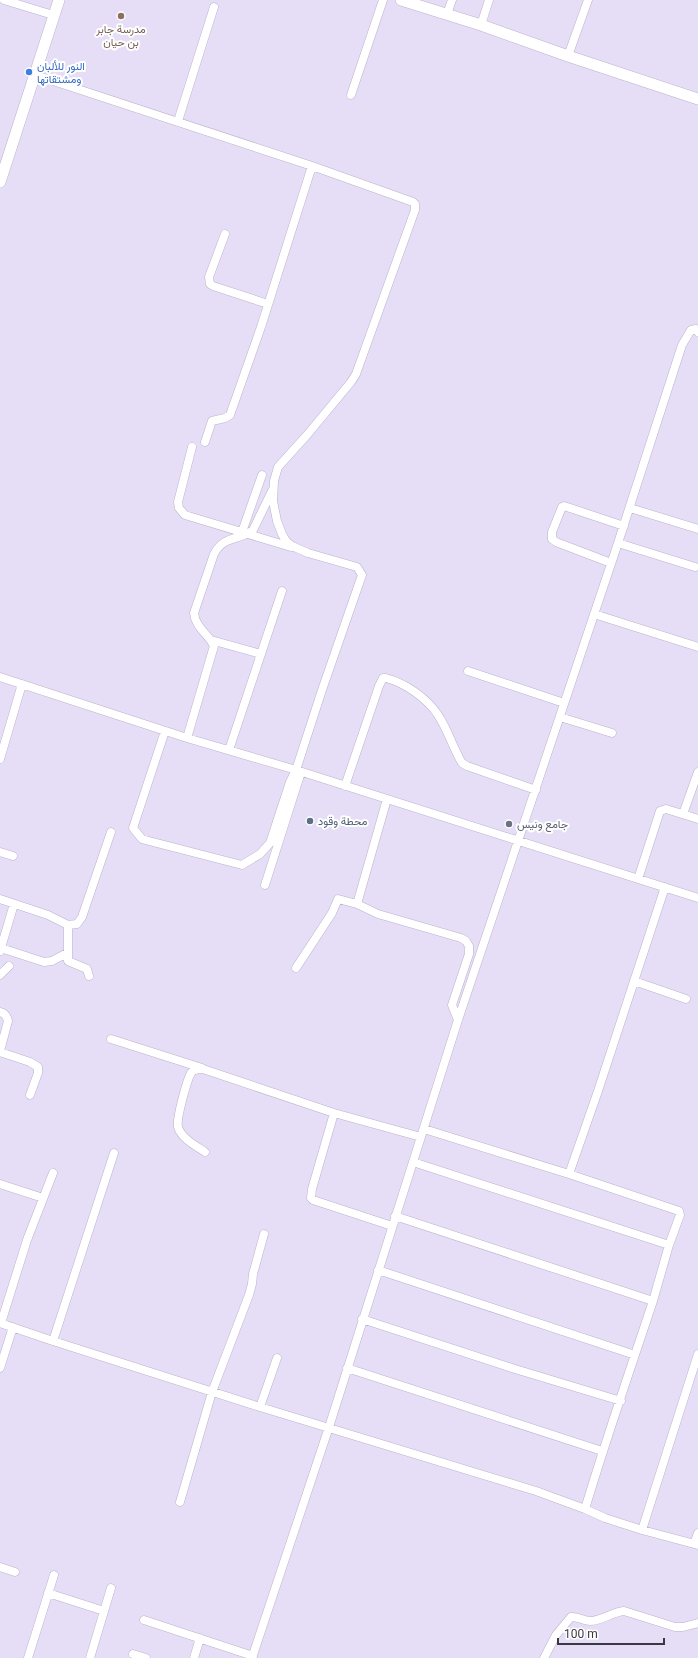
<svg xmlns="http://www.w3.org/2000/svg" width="698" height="1658" viewBox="0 0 698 1658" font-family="Roboto,Vazirmatn,sans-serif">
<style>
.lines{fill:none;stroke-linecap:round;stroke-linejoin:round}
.minor-casing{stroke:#bcb3cb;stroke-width:9}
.major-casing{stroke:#bcb3cb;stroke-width:12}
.minor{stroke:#fff;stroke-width:8}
.major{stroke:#fff;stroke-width:11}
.education-dot{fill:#8d6e63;stroke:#fff;stroke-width:1.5}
.shop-dot{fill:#3f7fe0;stroke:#fff;stroke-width:1.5}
.service-dot{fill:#5c6f8a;stroke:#fff;stroke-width:1.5}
.worship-dot{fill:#6b7280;stroke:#fff;stroke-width:1.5}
.labels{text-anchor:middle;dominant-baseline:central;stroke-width:4;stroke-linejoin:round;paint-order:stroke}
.education-label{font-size:11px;fill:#785e54;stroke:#fff}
.shop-label{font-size:11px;fill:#366cbe;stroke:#fff;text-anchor:start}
.service-label{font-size:11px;fill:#4e5e75;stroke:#fff;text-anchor:start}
.worship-label{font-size:11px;fill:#5b616d;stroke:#fff;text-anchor:start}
</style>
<rect width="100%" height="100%" fill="#e6ddf6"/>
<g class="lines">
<defs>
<path id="minor" d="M4,0L53,15
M447,14L452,0
M481,25L489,0
M568,56L588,0
M35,75L312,166L413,202L415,204V210L356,374L351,382L307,435L278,467L274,481L273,501L277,521L282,534L286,541L292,546L308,553L357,567L362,575L322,690L296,770L290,782L270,843L260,854L242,865L149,841L142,839L133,828L165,731
M351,95L383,0
M178,121L214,7
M225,234L209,277L210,284L213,286L268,304
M205,442L212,421L225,418L230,415L261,327L312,166
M192,447L178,502L179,508L185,515L291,547
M630,508L698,529
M242,532L262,475
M618,543L695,567
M611,563L556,542L552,539V532L562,507L564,506L624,526
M594,614L698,647
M211,640L261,654
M468,671L564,703
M0,677L187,738L296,770L698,898
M560,717L612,733
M187,738L214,646C209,635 195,627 194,613L214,554C224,535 239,541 253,530L272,491
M229,750L282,591
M0,759L22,684
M345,786L379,686L383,678H386C405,683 427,698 438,715C448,730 453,748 462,763L467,766L536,790
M683,814L698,772
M0,852L13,856
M638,879L660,811L666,809L698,819
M265,885L301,772
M0,899L48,915L68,925L77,924L82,917L111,832
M357,904L387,799
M68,925V961L87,969L89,976
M1,948L44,962L52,961L67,953
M0,951L14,904
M296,968L332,913L338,899L357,904L378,914L461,938L466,941L469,946V954L452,1005L458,1020
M0,975L9,966
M634,981L686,999
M0,1012C5,1013 7,1016 8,1021L0,1051
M111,1039L202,1068
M0,1052L30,1062L38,1067V1073L30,1095
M334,1113L312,1189L311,1198L313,1200L392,1226
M424,1129L569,1174L679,1211L680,1215L669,1245L653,1301
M205,1152C196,1146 181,1138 178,1127C176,1119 187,1080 191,1073C194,1069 199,1069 203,1069L334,1113L421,1137
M413,1162L669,1245
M569,1174L598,1091L665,887
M0,1184L43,1198
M395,1216L653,1301C630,1370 606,1439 585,1509
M378,1270L635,1355
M362,1319L515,1369L621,1401
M0,1323L53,1341L260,1407L536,1491L585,1509L605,1518L642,1530L698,1545
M1,1323L27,1240L53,1173
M53,1341L114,1153
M0,1368L13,1327
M347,1368L602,1451
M260,1407L277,1358
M180,1502L212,1392L249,1295L252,1284L253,1274L264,1234
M642,1530L698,1354
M694,1544L698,1533
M0,1567L15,1572
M48,1593L104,1611
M144,1620L253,1656
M133,1654L146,1658
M28,1658L54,1575
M90,1658L111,1588
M194,1658L200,1638
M252,1658L329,1427L458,1020L618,543L682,345L691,330L696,329L698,332
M544,1658L556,1635L571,1617C577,1616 583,1621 590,1621C602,1621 612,1612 624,1611L675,1627H683L698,1623"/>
<path id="major" d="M401,0L481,25L568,56L698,99
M0,182L59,0"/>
</defs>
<!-- minor casing -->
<use href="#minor" class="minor-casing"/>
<!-- major casing -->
<use href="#major" class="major-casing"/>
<!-- minor -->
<use href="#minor" class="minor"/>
<!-- major -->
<use href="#major" class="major"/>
</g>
<!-- markers -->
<circle class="education-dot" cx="121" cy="16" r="4"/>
<circle class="shop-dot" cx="29" cy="72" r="4"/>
<circle class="service-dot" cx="310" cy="821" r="4"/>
<circle class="worship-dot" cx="509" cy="824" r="4"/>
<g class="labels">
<!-- education labels -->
<g class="education-label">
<text x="121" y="29">مدرسة جابر<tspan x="121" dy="13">بن حيان</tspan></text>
</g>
<!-- shop labels -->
<g class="shop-label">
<text x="37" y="66">النور للألبان<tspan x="37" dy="13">ومشتقاتها</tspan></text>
</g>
<!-- service labels -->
<g class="service-label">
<text x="318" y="821">محطة وقود</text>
</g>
<!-- worship labels -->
<g class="worship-label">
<text x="517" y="824">جامع ونيس</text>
</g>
</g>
<!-- scale -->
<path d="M558 1638v6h106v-6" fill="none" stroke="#3c3842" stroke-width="2"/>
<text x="564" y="1638" font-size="12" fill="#3c3842" stroke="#ffffff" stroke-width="3" paint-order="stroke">100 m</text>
</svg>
